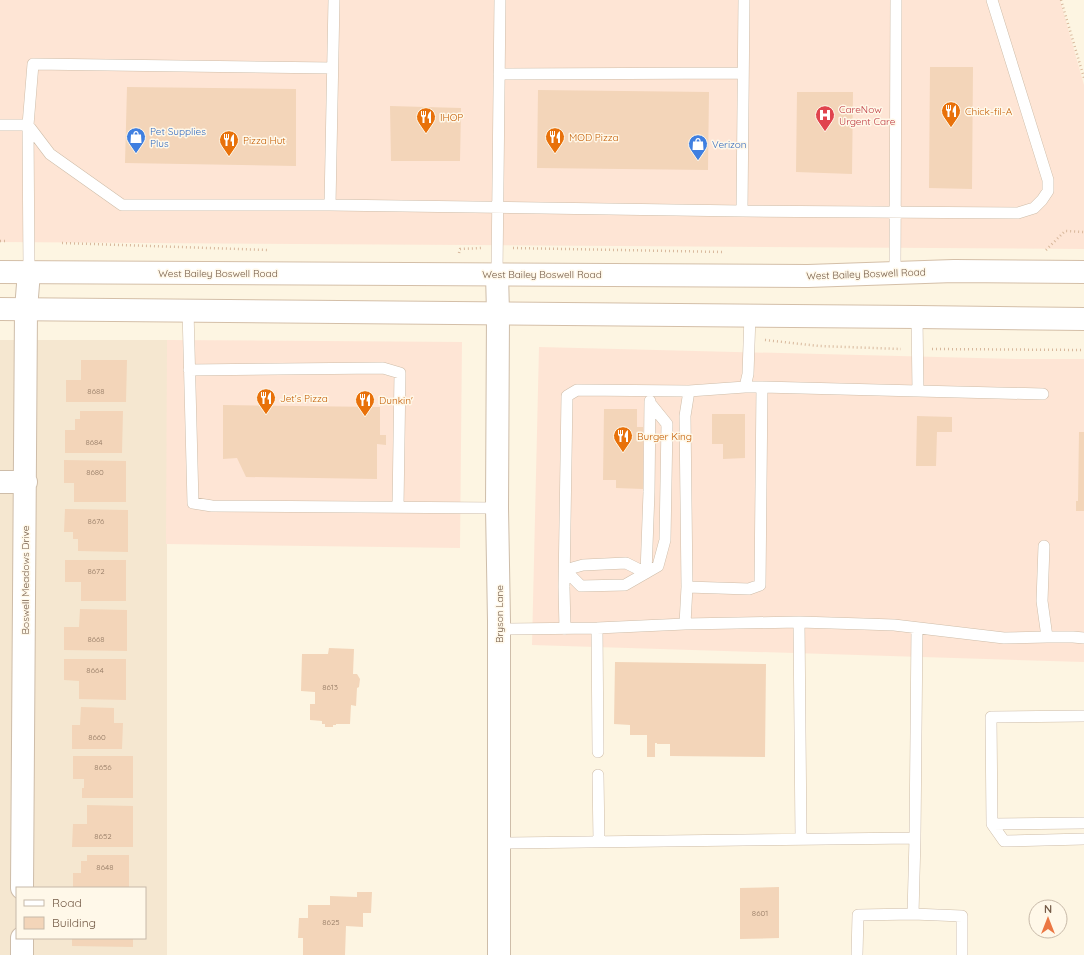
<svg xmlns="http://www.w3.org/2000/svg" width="1084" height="955" viewBox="0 0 1084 955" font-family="Quicksand,sans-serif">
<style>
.residential{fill:#f5e7d0;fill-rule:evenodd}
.commercial{fill:#fee5d5}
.building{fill:#f3d5b9}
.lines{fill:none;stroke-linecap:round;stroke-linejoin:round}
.service-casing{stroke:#cebda9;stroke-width:12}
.minor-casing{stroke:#cebda9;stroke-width:24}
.secondary-casing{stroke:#d4bfa8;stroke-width:24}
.path{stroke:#d8b89c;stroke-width:2.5;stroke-dasharray:1 3;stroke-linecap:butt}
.service{stroke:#fff;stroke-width:11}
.minor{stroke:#fff;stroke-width:22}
.secondary{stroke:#fff;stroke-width:22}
.labels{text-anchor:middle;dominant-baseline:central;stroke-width:3;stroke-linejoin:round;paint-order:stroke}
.number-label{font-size:8px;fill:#947a64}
.health-label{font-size:10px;fill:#be3a42;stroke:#fff8e9;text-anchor:start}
.food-label{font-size:10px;fill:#c56008;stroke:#fff8e9;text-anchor:start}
.shop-label{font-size:10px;fill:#366cbe;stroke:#fff8e9;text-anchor:start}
.street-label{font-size:10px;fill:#755c48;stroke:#fff8e9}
</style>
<rect width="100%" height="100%" fill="#fdf5e2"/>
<!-- residential -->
<path class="residential" d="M0,340H167V955H0ZM17,888H145V938H17Z"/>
<!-- commercial -->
<path class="commercial" d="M0,0H1060L1084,85V249L0,242Z
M167,340L462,342L460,548L166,544Z
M539,347L1016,359H1084V662L532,645Z"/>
<!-- building -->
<path class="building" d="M930,67H973L972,189L929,188Z
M127,87L296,89V166L125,163Z
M538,90L709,92L708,170L537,168Z
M797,92H853L852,174L796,172Z
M390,106L461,108L460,161H391Z
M81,360H127L126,402H66V380H81Z
M223,405L380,407V435H386V445L377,444V479L246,477L237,458L223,459Z
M604,409H637V427H643V489L616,488V480H603Z
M80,411H123L122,453H65V430H75V419H80Z
M712,414H745V458L723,459V444H712Z
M917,416L952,417V432H937L936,466H916Z
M1079,432H1084V511H1076V501H1078Z
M64,460L126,461V502H74V483H64Z
M65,509L128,510V552L78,551V539H73V532H64Z
M65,560H126V601H81V582H65Z
M80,609L127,610V651L64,650V627H79Z
M329,648L354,649L353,674H357L360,679L359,687L357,688L356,706L351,705L350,724H336V725H333V727H325V724H322V721L310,720V704H315V692L301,691L302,654H328Z
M64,659H126V700L79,699V681L64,680Z
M615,662L766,664L765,757L670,756V744H657V743H655V757H647V735H630V725L614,724Z
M81,707L114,708V723H123L122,749H72V725H80Z
M73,756H133V798H82V788H84V779H73Z
M87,805L133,806V847H72L73,824H87Z
M87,855H129V888H73V873H81V861H87Z
M779,887V938L740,939V888Z
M357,892H372L371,913H363V927L346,926L345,955H303V938H298L299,918H308V905H330V896L357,897Z
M72,938H133V947L72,946Z"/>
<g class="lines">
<defs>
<path id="service" d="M499,74L743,73
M0,125H28L50,154L122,205H330L334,0
M330,205L742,211L744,0
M742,211L1018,213L1034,208L1042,200L1048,191V180L992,0
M29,272L28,125L33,64L332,68
M895,273L896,0
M497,274L500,0
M188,310L193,503L212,506L497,508
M917,317L918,391L1043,394
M189,370L383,368L400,373L398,507
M762,387L918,391
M1044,546L1042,601L1047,637H1073L1084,638
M565,570L581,586L625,585L658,566L665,540L667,424L650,403
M565,570L583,565L626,563L646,573
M646,573L649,492L650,401
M687,587L749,589L760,585L762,387H745
M799,622L801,839
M685,624L799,622L864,624L894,625L1004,638L1047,637
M597,628L598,752
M499,629L597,628L685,624L687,587L685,416L689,391L745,387L748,374L750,315
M565,629L564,587L567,396L577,390L689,391
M1084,716L991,717L992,824L1004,841L1084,839
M598,775L599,842
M992,824L1084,823
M499,843L915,838L917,628
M913,914L915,838
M857,955L858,915L913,914L962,916V955"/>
<path id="minor" d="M497,274L498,313L497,508L499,621V955
M0,482H26
M22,888L26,309L29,272
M22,955V938"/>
<path id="secondary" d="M0,272L808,276L954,271L1084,272
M0,309L917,317L1084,319"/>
</defs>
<!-- service casing -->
<use href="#service" class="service-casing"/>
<!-- minor casing -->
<use href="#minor" class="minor-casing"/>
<!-- secondary casing -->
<use href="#secondary" class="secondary-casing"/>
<!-- path -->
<path class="path" d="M1061,0L1084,78
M0,241H6
M62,243L268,250
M513,248L724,252
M1046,250L1065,231L1084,232
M459,253L460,249L482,248
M765,340L819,346L901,349
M932,349L1084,350"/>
<!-- service -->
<use href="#service" class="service"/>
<!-- minor -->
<use href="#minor" class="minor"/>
<!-- secondary -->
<use href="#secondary" class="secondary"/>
</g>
<!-- icons -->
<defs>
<symbol id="restaurant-pin" viewBox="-11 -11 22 30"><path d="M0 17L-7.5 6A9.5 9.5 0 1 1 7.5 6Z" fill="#e8710a" stroke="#fff8e9"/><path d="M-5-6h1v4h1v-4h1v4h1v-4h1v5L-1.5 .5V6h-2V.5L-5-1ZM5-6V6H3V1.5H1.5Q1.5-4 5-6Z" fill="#fff"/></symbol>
<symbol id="hospital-pin" viewBox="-11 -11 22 30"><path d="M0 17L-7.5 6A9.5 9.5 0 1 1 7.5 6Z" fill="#e0444e" stroke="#fff8e9"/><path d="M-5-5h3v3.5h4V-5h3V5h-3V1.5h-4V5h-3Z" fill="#fff"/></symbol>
<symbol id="shop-pin" viewBox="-11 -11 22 30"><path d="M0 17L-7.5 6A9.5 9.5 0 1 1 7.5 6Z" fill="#3f7fe0" stroke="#fff8e9"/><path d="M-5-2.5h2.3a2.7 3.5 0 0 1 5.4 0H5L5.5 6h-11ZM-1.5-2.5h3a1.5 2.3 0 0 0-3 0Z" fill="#fff"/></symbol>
</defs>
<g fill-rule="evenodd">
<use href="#restaurant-pin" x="940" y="100" width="22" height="30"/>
<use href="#hospital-pin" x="814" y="104" width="22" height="30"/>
<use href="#restaurant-pin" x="415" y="106" width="22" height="30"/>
<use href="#shop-pin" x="125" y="126" width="22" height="30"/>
<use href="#restaurant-pin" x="544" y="126" width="22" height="30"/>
<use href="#restaurant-pin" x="218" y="129" width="22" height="30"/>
<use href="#shop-pin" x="687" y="133" width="22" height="30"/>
<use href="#restaurant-pin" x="255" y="387" width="22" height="30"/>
<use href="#restaurant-pin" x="354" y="389" width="22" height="30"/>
<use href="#restaurant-pin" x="612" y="425" width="22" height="30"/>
</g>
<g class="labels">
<!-- number labels -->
<g class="number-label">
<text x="96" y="391">8688</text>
<text x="94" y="442">8684</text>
<text x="95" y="472">8680</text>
<text x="96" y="521">8676</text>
<text x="96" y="571">8672</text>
<text x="96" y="639">8668</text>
<text x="95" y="670">8664</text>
<text x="330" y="687">8613</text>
<text x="97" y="737">8660</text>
<text x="103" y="767">8656</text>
<text x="103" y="836">8652</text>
<text x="105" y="867">8648</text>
<text x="760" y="913">8601</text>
<text x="331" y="922">8625</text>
</g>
<!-- health labels -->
<g class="health-label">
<text x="839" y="109">CareNow<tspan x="839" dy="12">Urgent Care</tspan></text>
</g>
<!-- food labels -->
<g class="food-label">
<text x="965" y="111">Chick-fil-A</text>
<text x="440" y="117">IHOP</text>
<text x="569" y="137">MOD Pizza</text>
<text x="243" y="140">Pizza Hut</text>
<text x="280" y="398">Jet's Pizza</text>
<text x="379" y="400">Dunkin'</text>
<text x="637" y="436">Burger King</text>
</g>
<!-- shop labels -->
<g class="shop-label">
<text x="150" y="131">Pet Supplies<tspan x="150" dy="12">Plus</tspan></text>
<text x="712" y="144">Verizon</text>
</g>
<!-- street labels -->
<g class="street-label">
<text x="218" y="273">West Bailey Boswell Road</text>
<text x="542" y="274">West Bailey Boswell Road</text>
<text transform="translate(866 274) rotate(-2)">West Bailey Boswell Road</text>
<text transform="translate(25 580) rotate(-90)">Boswell Meadows Drive</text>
<text transform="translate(499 614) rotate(-90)">Bryson Lane</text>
</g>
</g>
<!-- legend -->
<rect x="16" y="887" width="130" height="52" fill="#fff8e9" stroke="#c8baa9"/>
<rect x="24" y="900" width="20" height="6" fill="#ffffff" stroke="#c8baa9"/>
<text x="52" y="907" font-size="12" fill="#755c48">Road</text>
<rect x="24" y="917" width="20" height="12" fill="#f3d5b9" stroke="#c8baa9"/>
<text x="52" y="927" font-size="12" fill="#755c48">Building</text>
<!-- north arrow -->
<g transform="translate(1048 919)"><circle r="19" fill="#fff8e9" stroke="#c8baa9"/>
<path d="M0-3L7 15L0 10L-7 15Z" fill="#eb7743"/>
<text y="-6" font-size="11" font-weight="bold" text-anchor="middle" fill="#755c48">N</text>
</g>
</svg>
